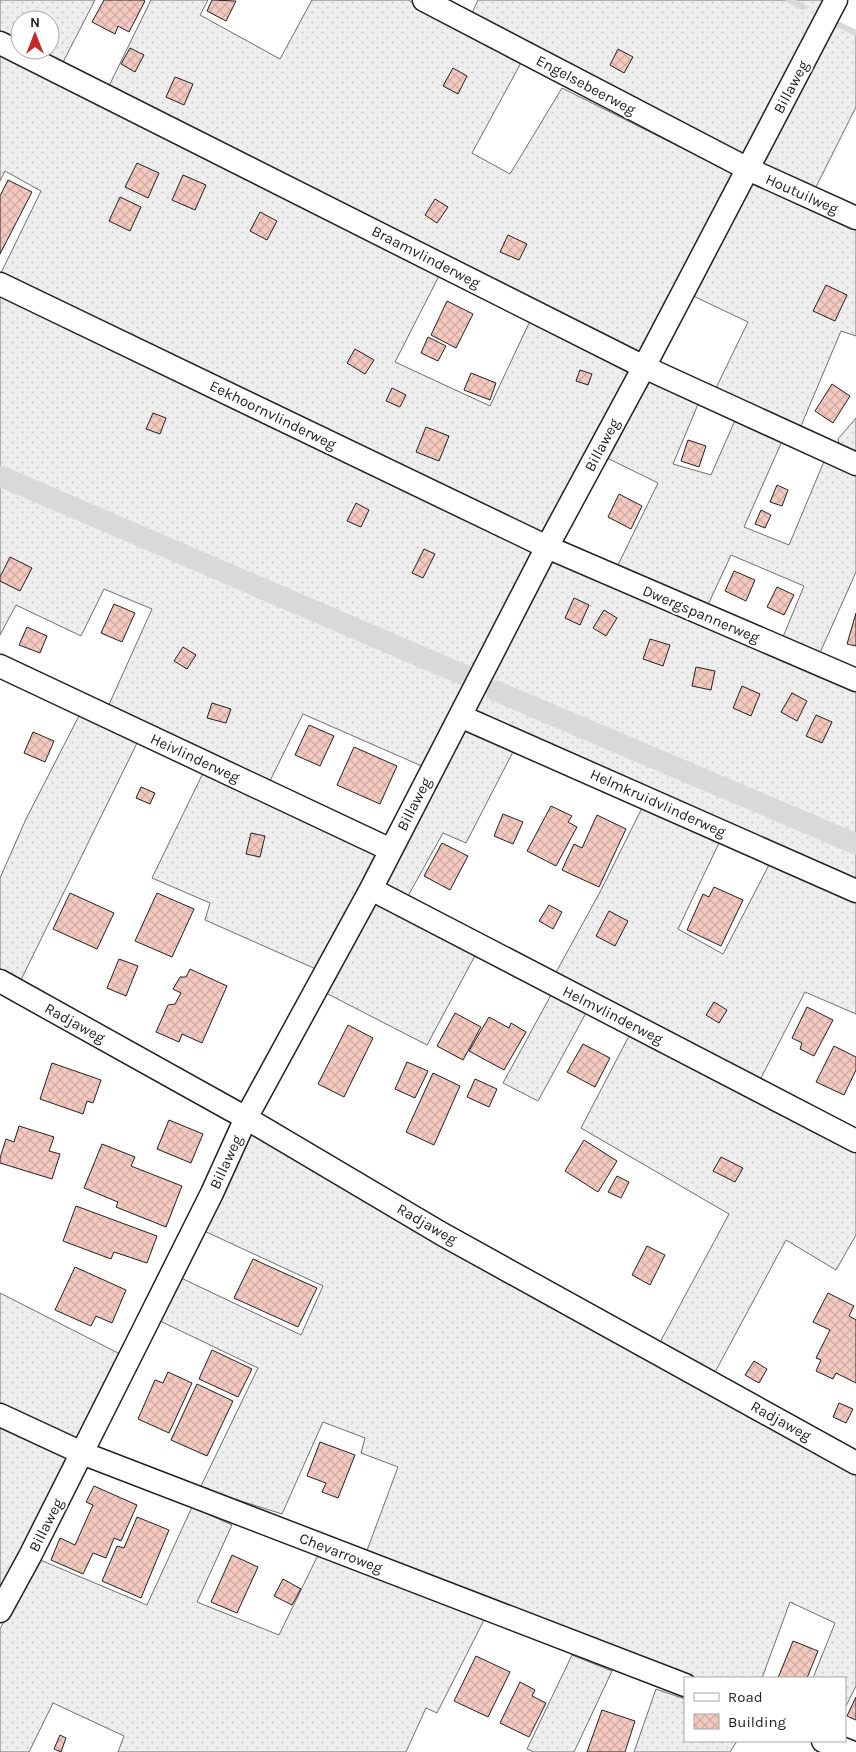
<svg xmlns="http://www.w3.org/2000/svg" width="856" height="1752" viewBox="0 0 856 1752" font-family="Karla,sans-serif">
<style>
.grass{fill:url(#grass-dots);stroke:#6f6f6f}
.lines{fill:none;stroke-linecap:round;stroke-linejoin:round}
.stream{stroke:#d9d9d9;stroke-width:6}
.canal{stroke:#d9d9d9;stroke-width:21}
.building{fill:url(#building-cross-hatch);stroke:#222}
.minor-casing{stroke:#222;stroke-width:25}
.minor{stroke:#fff;stroke-width:22}
.labels{text-anchor:middle;dominant-baseline:central;stroke-width:4;stroke-linejoin:round;paint-order:stroke}
.street-label{font-size:15px;fill:#222;stroke:#fff}
</style>
<defs>
<pattern id="grass-dots" width="8" height="8" patternUnits="userSpaceOnUse" patternTransform="scale(1.25)"><rect width="8" height="8" fill="#eee"/><path d="M2 2h.1M6 6h.1" fill="none" stroke="#ccc" stroke-width="1.8" stroke-linecap="round"/></pattern>
<pattern id="building-cross-hatch" width="8" height="8" patternUnits="userSpaceOnUse" patternTransform="scale(1.25)"><rect width="8" height="8" fill="#f3c9c0"/><path d="M0 0l8 8M0 8l8-8" fill="none" stroke="#d0aca5"/></pattern>
</defs>
<rect width="100%" height="100%" fill="#fff"/>
<!-- grass -->
<path class="grass" d="M0,0H95L61,66L31,50H50V20H20V44L0,34Z
M151,0H208L200,15L280,59L312,0H408L522,61L472,153L510,174L562,88L736,175L640,361L106,92Z
M478,0H826L744,160L471,15Z
M832,21L856,33V107L815,189L758,164Z
M0,53L440,274L395,362L490,406L530,321L634,371L545,535L0,275L41,191L5,171L0,181Z
M751,178L856,226V336L841,331L801,426L715,390L748,322L689,294Z
M0,290L536,548L424,767L303,714L268,785L107,709L152,609L104,589L81,636L16,605L0,635Z
M647,376L699,402L673,464L711,475L736,418L783,439L744,527L789,545L825,459L856,474V572L819,655L783,637L804,586L731,555L707,607L617,567L658,483L605,457Z
M856,418V455L840,448L838,439Z
M551,555L856,688V881L473,709Z
M81,712L139,739L19,984L0,973V878L26,819Z
M464,724L515,748L466,843L443,833L408,896L383,883Z
M203,773L377,855L318,970L205,920L210,903L152,878Z
M642,808L719,843L678,929L723,954L771,861L856,899V1014L805,992L759,1082L554,976L600,892Z
M373,897L477,952L427,1045L324,992Z
M551,995L586,1013L538,1101L503,1083Z
M630,1034L856,1149V1235L836,1270L786,1240L713,1376L658,1346L729,1214L581,1128Z
M251,1128L856,1472V1686L845,1708V1678H813L835,1623L790,1602L762,1678H691L366,1553L398,1467L361,1453L365,1438L323,1422L282,1514L200,1488L258,1368L158,1320L179,1277L301,1335L323,1286L202,1230Z
M0,1293L120,1354L78,1440L0,1404Z
M0,1423L73,1457L0,1594Z
M192,1507L232,1525L197,1602L279,1635L318,1555L485,1618L437,1713L426,1708L406,1752H118L124,1736L53,1703L29,1752H0V1629L38,1559L147,1605Z
M572,1655L612,1671L574,1752H534L527,1749Z
M656,1689L685,1699V1741H737L730,1752H634Z"/>
<g class="lines">
<!-- stream -->
<path class="stream" d="M789,0L803,7
M840,25L856,33"/>
<!-- canal -->
<path class="canal" d="M0,476L466,676
M496,691L856,844"/>
</g>
<!-- building -->
<path class="building" d="M104,0H143L145,1L129,32L118,26L115,34L92,22Z
M212,0L236,1L226,21L207,11Z
M130,48L144,55L135,72L121,64Z
M618,49L633,57L624,73L610,65Z
M453,68L467,76L458,94L443,86Z
M175,77L193,84L184,105L166,97Z
M137,163L159,173L148,198L125,187Z
M183,175L206,185L195,210L172,200Z
M8,180L32,192L0,254V196Z
M120,197L141,207L130,231L109,221Z
M435,199L448,207L437,223L425,215Z
M260,212L277,221L267,240L250,231Z
M508,235L527,244L519,260L500,252Z
M826,285L847,295L835,321L813,311Z
M447,301L473,314L456,348L431,335Z
M428,337L446,346L438,361L421,353Z
M355,349L374,360L365,374L347,363Z
M580,370L592,374L588,385L576,381Z
M471,373L496,383L490,400L464,390Z
M832,384L850,396L833,423L815,411Z
M392,388L406,395L400,407L386,401Z
M153,413L166,418L160,434L146,429Z
M426,427L449,436L439,461L416,452Z
M688,440L706,446L699,467L681,461Z
M777,485L788,490L782,506L770,502Z
M619,494L642,506L631,529L608,517Z
M356,503L369,510L361,527L347,521Z
M761,510L771,515L765,528L755,524Z
M424,549L435,554L423,578L412,573Z
M10,557L32,568L20,591L0,581V577Z
M734,571L755,580L746,601L725,591Z
M777,587L794,595L784,615L767,607Z
M574,598L589,605L580,625L565,618Z
M114,604L135,613L122,642L101,633Z
M604,610L617,618L606,636L593,628Z
M856,613V646L847,644Z
M27,627L47,636L40,653L19,645Z
M650,639L670,645L663,666L643,659Z
M183,647L196,655L187,669L174,661Z
M696,667L715,671L711,690L692,686Z
M742,686L760,694L751,716L733,708Z
M792,693L807,701L797,721L781,712Z
M212,703L231,709L226,723L207,718Z
M816,715L832,722L822,743L806,736Z
M309,725L334,736L320,766L295,755Z
M33,732L54,741L45,762L24,753Z
M354,747L397,766L380,804L337,785Z
M141,787L155,793L150,804L136,798Z
M551,806L572,816L568,822L577,827L556,866L527,851Z
M503,814L523,822L513,844L494,836Z
M597,815L626,829L599,887L562,870L574,844L582,848Z
M251,833L265,836L260,857L246,854Z
M442,843L468,856L450,890L424,876Z
M714,887L743,900L721,946L687,930L703,894L709,897Z
M70,893L114,913L97,949L53,929Z
M157,893L194,909L172,957L135,941Z
M549,905L562,912L553,929L539,921Z
M609,911L628,921L615,946L596,936Z
M119,959L138,966L126,996L107,988Z
M190,969L227,986L202,1043L182,1034L179,1042L156,1032L168,1005L175,1004L181,993L173,989L180,977H186Z
M714,1002L727,1010L719,1023L706,1015Z
M807,1007L833,1020L814,1056L800,1049L802,1043L792,1038Z
M455,1013L481,1027L463,1060L437,1046Z
M489,1017L509,1028L511,1023L526,1032L504,1070L469,1051Z
M348,1025L373,1038L344,1097L318,1084Z
M583,1044L610,1058L595,1087L567,1072Z
M834,1046L856,1057V1070L844,1095L816,1082Z
M407,1062L428,1071L415,1098L395,1089Z
M52,1063L101,1080L93,1103L87,1101L83,1114L40,1099Z
M433,1073L460,1086L434,1145L406,1132Z
M475,1079L497,1089L489,1107L467,1097Z
M169,1120L203,1134L191,1163L157,1149Z
M19,1126L54,1137L49,1151L60,1154L52,1179L0,1163V1158L6,1139L14,1142Z
M584,1140L617,1161L598,1192L565,1171Z
M102,1144L135,1157L131,1166L182,1186L166,1227L116,1207L118,1202L84,1188Z
M721,1157L743,1168L735,1182L713,1171Z
M617,1176L629,1182L621,1198L608,1192Z
M76,1206L157,1236L147,1263L114,1252L111,1259L63,1241Z
M647,1246L665,1255L650,1285L632,1275Z
M253,1259L317,1288L298,1327L234,1298Z
M75,1267L126,1290L112,1323L96,1316L91,1326L55,1310Z
M828,1293L854,1306L849,1316L856,1320V1383L836,1373L833,1379L816,1371L821,1360L816,1358L830,1330L813,1322Z
M212,1350L252,1369L238,1397L199,1379Z
M754,1361L767,1369L759,1383L745,1375Z
M168,1372L192,1383L169,1433L138,1419L155,1380L163,1383Z
M197,1384L233,1401L207,1456L171,1440Z
M839,1403L853,1409L846,1423L833,1417Z
M320,1442L355,1455L338,1498L322,1492L326,1483L307,1476Z
M94,1486L137,1505L121,1541L114,1538L106,1558L93,1553L83,1574L51,1560L60,1538L75,1545L93,1505L86,1502Z
M137,1517L169,1530L141,1598L102,1581L117,1546L124,1548Z
M232,1555L258,1567L237,1613L211,1602Z
M283,1579L301,1589L292,1605L274,1596Z
M793,1641L818,1651L807,1678H778Z
M476,1656L510,1672L488,1717L454,1701Z
M520,1682L535,1690L532,1696L546,1703L529,1737L500,1723Z
M856,1697V1720L847,1716Z
M602,1710L635,1721L625,1752H587Z
M60,1735L66,1738L61,1752L54,1749Z"/>
<g class="lines">
<defs>
<path id="minor" d="M424,0L748,169L856,218
M0,43L644,367L856,464
M0,284L547,547L856,680
M0,666L391,850
M460,716L856,891
M371,889L856,1141
M0,981L246,1118L442,1234L856,1463
M0,1415L82,1453L685,1685
M0,1611L30,1556L144,1329L212,1193L246,1118L371,889L547,547L644,367L836,0
M823,1741L851,1752"/>
</defs>
<!-- minor casing -->
<use href="#minor" class="minor-casing"/>
<!-- minor -->
<use href="#minor" class="minor"/>
</g>
<g class="labels">
<!-- street labels -->
<g class="street-label">
<text transform="translate(586 85) rotate(28)">Engelsebeerweg</text>
<text transform="translate(791 87) rotate(-62)">Billaweg</text>
<text transform="translate(802 194) rotate(24)">Houtuilweg</text>
<text transform="translate(426 257) rotate(27)">Braamvlinderweg</text>
<text transform="translate(273 415) rotate(26)">Eekhoornvlinderweg</text>
<text transform="translate(602 445) rotate(-62)">Billaweg</text>
<text transform="translate(701 614) rotate(23)">Dwergspannerweg</text>
<text transform="translate(195 758) rotate(25)">Heivlinderweg</text>
<text transform="translate(658 803) rotate(24)">Helmkruidvlinderweg</text>
<text transform="translate(414 804) rotate(-63)">Billaweg</text>
<text transform="translate(613 1015) rotate(27)">Helmvlinderweg</text>
<text transform="translate(75 1023) rotate(29)">Radjaweg</text>
<text transform="translate(226 1162) rotate(-65)">Billaweg</text>
<text transform="translate(427 1224) rotate(30)">Radjaweg</text>
<text transform="translate(781 1421) rotate(29)">Radjaweg</text>
<text transform="translate(46 1525) rotate(-63)">Billaweg</text>
<text transform="translate(341 1553) rotate(21)">Chevarroweg</text>
</g>
</g>
<!-- legend -->
<rect x="684" y="1677" width="162" height="65" fill="#ffffff" stroke="#a7a7a7"/>
<rect x="694" y="1693" width="25" height="8" fill="#ffffff" stroke="#a7a7a7"/>
<text x="728" y="1702" font-size="15" fill="#222222">Road</text>
<rect x="694" y="1714" width="25" height="15" fill="url(#building-cross-hatch)" stroke="#a7a7a7"/>
<text x="728" y="1727" font-size="15" fill="#222222">Building</text>
<!-- north arrow -->
<g transform="translate(35 35)"><circle r="24" fill="#ffffff" stroke="#a7a7a7"/>
<path d="M0-4L9 19L0 12L-9 19Z" fill="#c62828"/>
<text y="-8" font-size="14" font-weight="bold" text-anchor="middle" fill="#222222">N</text>
</g>
</svg>
